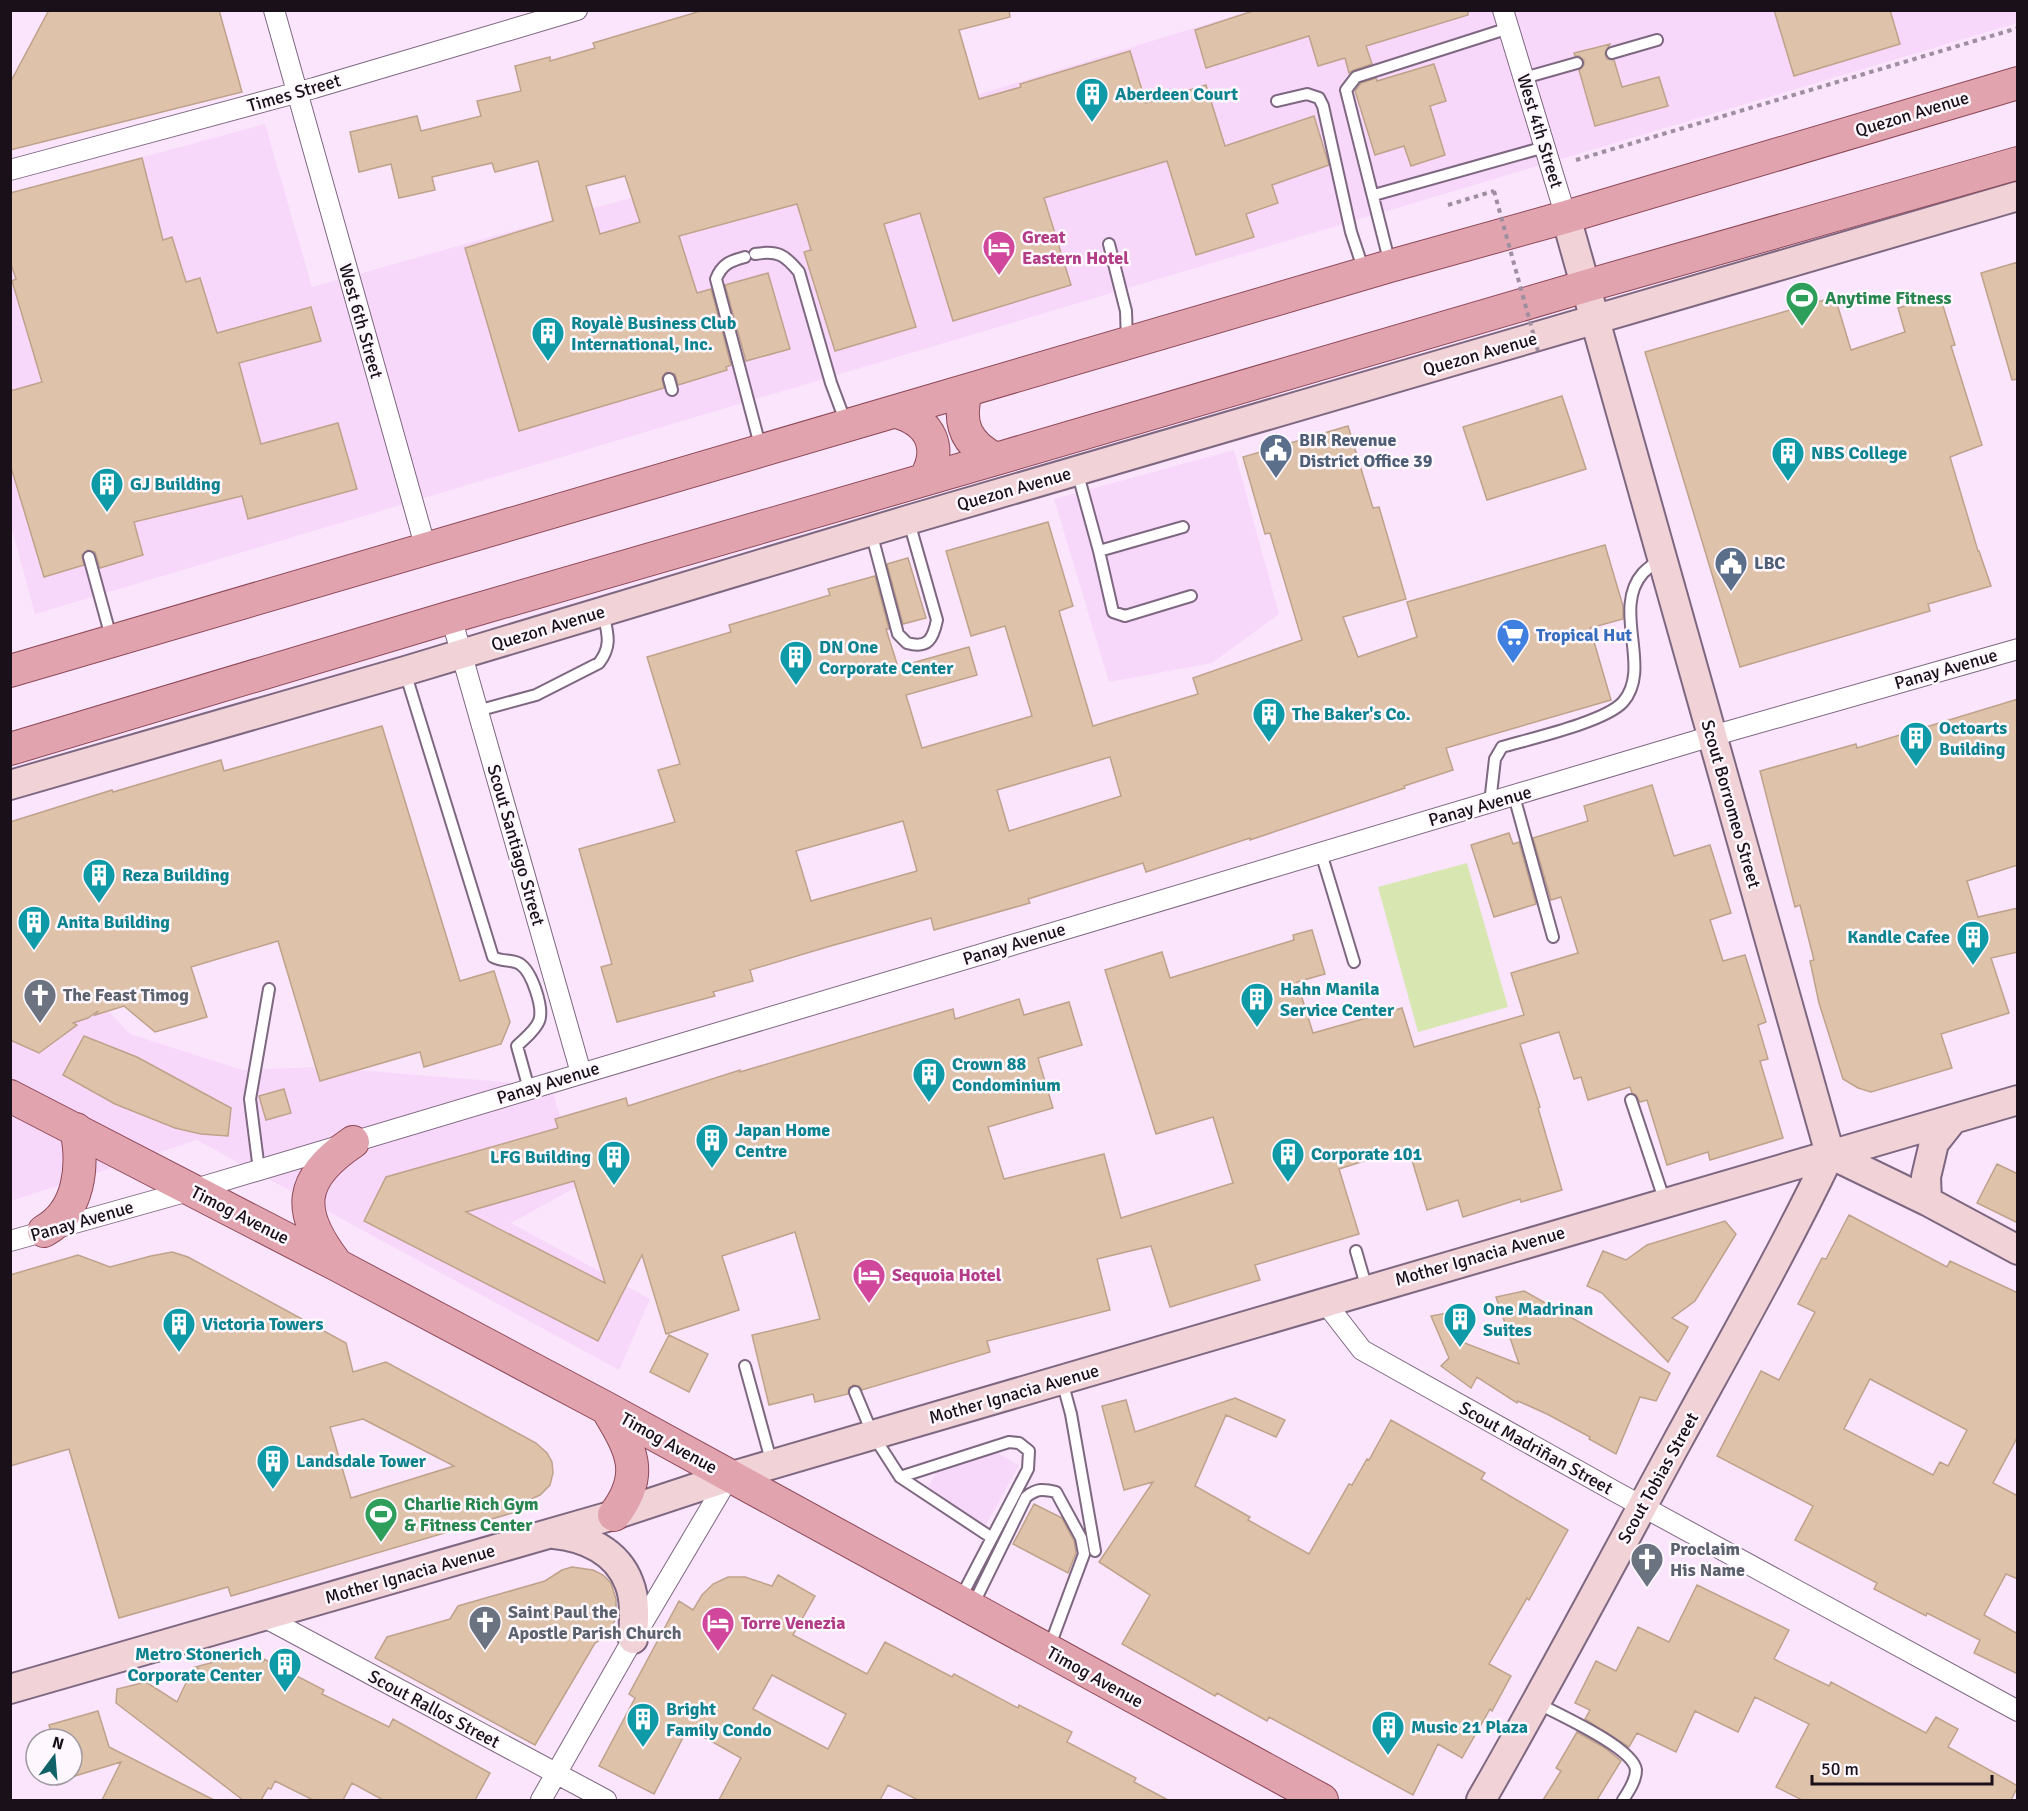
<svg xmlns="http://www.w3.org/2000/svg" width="2028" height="1811" viewBox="0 0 2028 1811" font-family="Signika,sans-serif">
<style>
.built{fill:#f8d8fa}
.green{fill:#d8e7b1}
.building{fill:#dfc2aa;stroke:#bfa28b;stroke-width:1.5;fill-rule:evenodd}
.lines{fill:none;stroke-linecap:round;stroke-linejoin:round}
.lane-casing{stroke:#7e6780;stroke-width:14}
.street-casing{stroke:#7e6780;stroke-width:22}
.secondary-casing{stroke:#7e6780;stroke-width:32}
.primary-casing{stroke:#8e4958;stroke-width:34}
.path{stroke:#9e8e9f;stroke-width:4;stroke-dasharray:4.5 4.5;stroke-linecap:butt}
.lane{stroke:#fff;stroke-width:10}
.street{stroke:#fff;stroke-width:20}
.secondary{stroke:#f0d2d7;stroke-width:28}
.primary{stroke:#e1a4af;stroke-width:32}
.path-bridge{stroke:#9e8e9f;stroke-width:4;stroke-dasharray:4.5 4.5;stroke-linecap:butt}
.labels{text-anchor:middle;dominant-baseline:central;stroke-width:5;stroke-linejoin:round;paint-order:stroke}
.street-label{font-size:18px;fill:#19101a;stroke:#fef8fe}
.culture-label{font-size:18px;font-weight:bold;fill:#0d838f;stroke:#fef8fe;text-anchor:start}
.hotel-label{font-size:18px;font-weight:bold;fill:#b23c85;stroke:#fef8fe;text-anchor:start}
.leisure-label{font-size:18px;font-weight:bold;fill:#27864d;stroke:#fef8fe;text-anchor:start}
.service-label{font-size:18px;font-weight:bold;fill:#4e5e75;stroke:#fef8fe;text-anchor:start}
.shop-label{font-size:18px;font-weight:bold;fill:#366cbe;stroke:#fef8fe;text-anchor:start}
.worship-label{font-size:18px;font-weight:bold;fill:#5b616d;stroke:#fef8fe;text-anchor:start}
</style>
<rect width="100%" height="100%" fill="#fae5fc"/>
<!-- built -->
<path class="built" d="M1249,11H2017V23L35,614L11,526L10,193L265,124L312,287L773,158Z
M1234,450L1279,614L1212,663L1109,682L1054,499Z
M10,830L107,1010L130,1034L242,1070L321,1067L551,1086L580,1185L511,1223L650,1299L619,1370L197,1140L11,1201Z
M998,1453L1019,1465L986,1525L926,1491L938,1469Z"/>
<!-- green -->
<path class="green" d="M1467,863L1508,1007L1418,1032L1378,887Z"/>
<!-- building -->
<path class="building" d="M49,10H219L242,92L10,150V83Z
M704,10H1009L1010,17L959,30L979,99L1021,87L1020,84L1130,51L1146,103L1206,85L1225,146L1314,116L1329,165L1272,185L1278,203L1246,214L1254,237L1196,255L1167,161L1044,198L1071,285L953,321L920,213L884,224L916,327L835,351L804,252L811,250L797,204L679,236L697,293L711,289L731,365L726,367L727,370L678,385L675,374L666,372L662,378L664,388L519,431L465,248L553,221L538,161L495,172L492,163L432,177L435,190L399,198L391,164L359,172L350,132L417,116L421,131L481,116L477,101L521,91L515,66L550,57V61L595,48L593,43ZM625,176L640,222L600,234L586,186Z
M1256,10H1468V15L1366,46L1372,64L1354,70L1349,73L1345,58L1318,66L1309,36L1206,68L1195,30Z
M1774,10H1890L1900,44L1794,76Z
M1610,44L1605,54L1607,59L1614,60L1622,87L1659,77L1668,106L1595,126L1579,70L1584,65V60L1579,56H1575L1574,53Z
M1434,64L1446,101L1430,106L1445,155L1411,166L1404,146L1375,155L1355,91L1361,83L1376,78L1377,81Z
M142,158L163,240L172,237L186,282L200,278L217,333L311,307L321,341L239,363L261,444L338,423L357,489L248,519L242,496L134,522L143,555L100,568L95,552L88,550L82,555L84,565L44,577L10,464V391L42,382L12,281L16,279L10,261V193Z
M2018,262V379L2012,380L1981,273Z
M768,273L790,349L746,361L725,285Z
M1940,296L1955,345L1951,346L1982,445L1950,457L1978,551H1979L1991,586L1928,604L1930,611L1740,667L1645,352L1835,297L1851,350L1905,332L1898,308Z
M1562,396L1586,469L1487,500L1463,427Z
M1348,426L1373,508L1379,507L1406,599L1343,617L1358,657L1417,637L1407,602L1605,545L1623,606V619L1590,628L1611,700L1446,748L1453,770L1404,786L1405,788L1250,840V838L1146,872L1143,863L1028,899L1030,903L934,930L931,918L827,947L750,970L753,981L713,992L715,996L617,1022L601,967L612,964L579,849L675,822L658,770L680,764L647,657L731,632L729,625L830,595L828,589L875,576L889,629H886L898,667L969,647L977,675L906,695L922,748L1032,716L1005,626L971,636L946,551L1048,522L1073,606L1059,611L1093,726L1198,694L1193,678L1302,640L1270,533L1265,534L1243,457ZM1110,757L1121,796L1009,831L997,790ZM903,821L917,871L811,901L796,851Z
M908,558L926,618L903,624L887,564Z
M2018,699V865L1967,881L1978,917L2018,908V952L1991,958L2009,1013L1941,1034L1952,1068L1871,1092L1858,1088L1843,1079L1819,1003L1810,961L1814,960L1800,905L1795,907L1760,771L1856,744L1857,748Z
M382,726L460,981L494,971L510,1022L501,1044L424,1067L420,1052L320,1081L278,941L191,967L207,1017L155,1032L124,1006L95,1015L98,1011L88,1018L73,1023L77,1025L39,1053L10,1040V822L112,790L113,792L221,760L224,771Z
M1652,785L1674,856L1710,845L1731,913L1710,920L1723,961L1745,955L1766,1022L1758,1025L1768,1059L1760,1061L1783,1138L1710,1160L1708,1152L1667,1165L1647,1100L1640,1102L1636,1095L1632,1093L1630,1087L1588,1100L1581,1077L1574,1079L1559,1032L1520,1044L1540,1107L1538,1108L1562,1190L1521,1202L1520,1199L1463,1217L1458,1200L1427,1210L1408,1147L1339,1169L1359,1234L1255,1265L1260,1280L1170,1307L1151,1246L1097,1259L1110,1310L987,1341L990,1352L862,1390L859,1386L853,1385L849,1388L848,1394L815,1402L813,1394L769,1405L752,1335L820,1319L795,1232L722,1256L739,1310L666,1334L642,1255L598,1341L364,1221L386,1177L558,1128L555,1119L626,1098L628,1106L740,1070V1072L953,1009L955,1019L1019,999L1024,1015L1069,1002L1082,1045L1038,1058L1053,1108L988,1127L1004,1179L1104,1154L1121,1218L1233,1183L1213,1117L1156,1134L1105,970L1162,952L1170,978L1294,940L1293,935L1312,930L1325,974L1297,982L1313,1033L1402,1008L1414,1047L1524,1015L1511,973L1578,953L1561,897L1551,900L1533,838L1588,821L1584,806ZM574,1181L605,1283L466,1212Z
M1509,833L1513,844L1519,842L1536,904L1494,917L1471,845Z
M84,1036L137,1057L231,1108L228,1136L201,1134L175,1128L115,1104L63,1075Z
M284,1089L291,1113L266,1120L259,1096Z
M1997,1164L2018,1174V1223L1977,1203Z
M1849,1215L1947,1267L1950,1261L2018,1293V1436L1993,1483L2018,1496V1579L2006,1574L1984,1615L2018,1634V1674L1974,1653L1980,1640L1927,1613L1926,1616L1874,1589L1877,1583L1795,1540L1813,1506L1717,1456L1761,1371L1779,1380L1815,1312L1798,1304L1822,1258L1826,1259ZM1870,1379L1967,1430L1948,1466L1940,1462L1933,1475L1844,1429Z
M1725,1221L1736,1234L1695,1301L1672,1318L1688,1327L1668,1362L1602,1293L1587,1286L1603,1251L1626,1260L1647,1245Z
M172,1252L188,1257L346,1343L353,1372L386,1362L536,1443L547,1453L552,1462L553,1473L550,1485L540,1495L516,1506L519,1511L231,1596L228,1587L119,1618L69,1449L10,1466V1275L78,1255L110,1267L151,1256ZM363,1419L454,1466L351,1498L330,1427Z
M1524,1291L1670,1373L1656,1401L1640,1397L1616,1454L1589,1439L1590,1437L1547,1414L1518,1401L1517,1403L1477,1377L1471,1388L1441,1366L1449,1358L1431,1316L1452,1312L1462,1342L1519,1364L1496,1297Z
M669,1335L708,1354L689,1392L650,1372Z
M1235,1398L1285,1420L1276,1437L1226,1415L1195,1486L1250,1517L1248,1520L1309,1554L1349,1484L1352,1485L1367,1459L1369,1460L1391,1420L1485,1473L1481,1479L1568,1530L1529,1600L1527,1598L1489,1664L1511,1676L1492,1711L1490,1709L1462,1758L1438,1744L1413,1795L1269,1717L1267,1721L1217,1693L1215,1696L1122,1644L1150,1595L1099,1562L1153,1482L1124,1490L1102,1406L1126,1400L1135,1432Z
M1034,1504L1062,1518L1074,1541L1076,1553L1068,1573L1013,1544Z
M572,1567L593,1570L603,1575L611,1583L616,1599V1617L611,1629L603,1638L595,1643L535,1745L375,1658L387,1637L450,1619L458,1606L545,1581L562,1570Z
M778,1575L815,1596L793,1635L867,1674L885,1642L952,1677L954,1674L1018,1708L1019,1705L1072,1732L1067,1742L1136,1778L1134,1782L1168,1800H918L888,1785L880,1800H719L741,1758L688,1728L654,1794L599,1766L635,1698L629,1694L679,1601L693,1610L702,1595L713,1584L728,1577H745L772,1586ZM772,1675L846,1714L828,1749L753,1709Z
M1697,1585L1789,1630L1774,1659L1829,1686L1831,1682L1926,1733L1936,1717L1958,1729L1948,1747L2018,1786L2011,1800H1802L1776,1787L1809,1724L1755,1697L1738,1732L1695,1711L1676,1752L1637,1733L1629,1747L1585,1719L1590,1710L1575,1703L1596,1661L1616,1671L1638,1627L1669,1642Z
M248,1653L263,1662L264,1659L324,1690L322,1694L389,1727L393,1719L490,1773L475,1800H383L352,1783L343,1800H313L275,1781L271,1789L268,1788L261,1800H243L116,1703L117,1689L146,1682L177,1702L192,1670L198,1668L195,1667Z
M98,1711L109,1747L214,1800H102L121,1762L65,1779L64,1775H72V1739H53L49,1725Z
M1577,1732L1605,1748L1621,1761L1597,1800H1543L1561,1771L1556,1768Z"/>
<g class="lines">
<defs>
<path id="lane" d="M1612,53L1657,40
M1524,78L1577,63
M1277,101L1307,94L1319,98L1323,106L1351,232L1364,271
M1374,195L1545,147
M1109,244L1126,311L1127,341
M755,254C778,250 785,255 799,272L831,383L846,423
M745,257C730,261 722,264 716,279L761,449
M1390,264L1346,90L1356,77L1509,28
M669,379L672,390
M1077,471L1099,551L1183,527
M871,532L898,634L907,643C928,649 933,639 937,620L909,522
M1099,551L1113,612L1125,616L1191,596
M89,557L111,637
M405,672L493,957C502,962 512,959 520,964C532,972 544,1008 539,1021C535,1031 525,1038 517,1046L529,1089
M477,711L536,695L599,663C613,645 607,632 603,612
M1514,796L1553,937
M1490,803L1495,759L1502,747C1529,739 1605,722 1623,702C1653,668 1611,609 1643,573C1648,568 1655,563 1661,558
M1321,853L1354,962
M1631,1100L1665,1202
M259,1170L250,1099L269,989
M1356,1251L1367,1289
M745,1366L772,1464
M1062,1381L1071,1414L1095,1551
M855,1392L873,1435L900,1477L992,1538
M900,1477L1009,1442L1019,1443L1029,1451L1028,1469L960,1599
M972,1607L1026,1497C1037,1488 1044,1489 1056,1492L1081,1538L1084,1554L1049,1648
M1537,1703C1558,1714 1634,1748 1636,1770C1636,1781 1628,1792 1623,1800"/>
<path id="street" d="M274,10L426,549
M1503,10L1566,217
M10,170L314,88L577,10
M451,617L581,1073
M10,1241L192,1190L1712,736L2018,649
M1324,1301L1362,1350L1616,1492L2018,1711
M262,1616L606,1800
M541,1800L633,1639L729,1477"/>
<path id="secondary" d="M1566,217L1830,1154L1927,1201L2018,1250
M10,785L405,671L908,520L2018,196
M1927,1201L1926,1177L1934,1143L1953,1119
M554,1534C585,1537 617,1551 629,1583C636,1600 634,1622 633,1639
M10,1689L614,1515L729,1477L2018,1100
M1481,1800C1549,1682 1612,1562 1677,1442C1729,1347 1783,1252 1830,1154"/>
<path id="primary" d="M966,392C957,424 967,445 996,459
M897,412C931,422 943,448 925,479
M10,671L1390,266L1566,217L2018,83
M10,749L451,617L996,459L1586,286L2018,163
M10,1096L337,1265L606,1408L1322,1800
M44,1231C80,1211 84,1165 76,1129
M335,1262C296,1211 298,1179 353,1142
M607,1409C631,1449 646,1474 614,1515"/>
</defs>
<!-- lane casing -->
<use href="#lane" class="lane-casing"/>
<!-- street casing -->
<use href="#street" class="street-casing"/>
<!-- secondary casing -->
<use href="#secondary" class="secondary-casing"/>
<!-- primary casing -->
<use href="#primary" class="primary-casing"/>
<!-- path -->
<path class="path" d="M1576,160L2018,28
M1448,205L1494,191"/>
<!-- lane -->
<use href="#lane" class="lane"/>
<!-- street -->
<use href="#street" class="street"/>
<!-- secondary -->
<use href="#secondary" class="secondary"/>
<!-- primary -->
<use href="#primary" class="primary"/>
<!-- path-bridge -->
<path class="path-bridge" d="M1494,191L1538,351"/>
</g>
<!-- icons -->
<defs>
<symbol id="building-pin" viewBox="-11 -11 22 30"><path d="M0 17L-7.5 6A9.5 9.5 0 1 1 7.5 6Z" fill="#0f9aa8" stroke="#fef8fe"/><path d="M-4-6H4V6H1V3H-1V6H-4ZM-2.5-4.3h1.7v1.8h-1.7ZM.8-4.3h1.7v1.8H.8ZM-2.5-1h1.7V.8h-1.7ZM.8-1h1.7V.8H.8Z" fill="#fff"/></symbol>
<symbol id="hotel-pin" viewBox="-11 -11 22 30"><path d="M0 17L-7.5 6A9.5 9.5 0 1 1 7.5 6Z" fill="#d1479c" stroke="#fef8fe"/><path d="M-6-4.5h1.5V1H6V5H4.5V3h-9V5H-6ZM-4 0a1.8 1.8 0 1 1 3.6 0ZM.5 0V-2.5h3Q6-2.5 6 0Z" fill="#fff"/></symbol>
<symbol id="stadium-pin" viewBox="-11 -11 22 30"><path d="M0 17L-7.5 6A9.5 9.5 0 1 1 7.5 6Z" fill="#2e9e5b" stroke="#fef8fe"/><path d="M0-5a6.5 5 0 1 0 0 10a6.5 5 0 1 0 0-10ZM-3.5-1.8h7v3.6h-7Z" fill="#fff"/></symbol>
<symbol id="civic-pin" viewBox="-11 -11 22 30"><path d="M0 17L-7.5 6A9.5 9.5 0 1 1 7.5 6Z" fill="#5c6f8a" stroke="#fef8fe"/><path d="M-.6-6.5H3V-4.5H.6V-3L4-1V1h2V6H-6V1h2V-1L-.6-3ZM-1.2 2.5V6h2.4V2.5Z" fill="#fff"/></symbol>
<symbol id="supermarket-pin" viewBox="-11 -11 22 30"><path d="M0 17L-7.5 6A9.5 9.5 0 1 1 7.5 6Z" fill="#3f7fe0" stroke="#fef8fe"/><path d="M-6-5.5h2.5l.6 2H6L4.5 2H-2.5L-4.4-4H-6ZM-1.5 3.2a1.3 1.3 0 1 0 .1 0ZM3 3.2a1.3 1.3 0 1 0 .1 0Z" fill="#fff"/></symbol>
<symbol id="church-pin" viewBox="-11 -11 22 30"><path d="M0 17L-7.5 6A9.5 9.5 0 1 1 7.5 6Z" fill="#6b7280" stroke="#fef8fe"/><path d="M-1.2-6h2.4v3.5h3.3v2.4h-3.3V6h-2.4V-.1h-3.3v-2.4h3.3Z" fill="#fff"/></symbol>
</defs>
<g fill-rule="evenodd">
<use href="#building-pin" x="1073" y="75" width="38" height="52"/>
<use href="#hotel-pin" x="980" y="228" width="38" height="52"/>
<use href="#stadium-pin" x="1783" y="279" width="38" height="52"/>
<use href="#building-pin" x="529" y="314" width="38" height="52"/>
<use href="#civic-pin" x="1257" y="431" width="38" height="52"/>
<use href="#building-pin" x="1769" y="434" width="38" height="52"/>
<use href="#building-pin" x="88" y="465" width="38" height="52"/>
<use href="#civic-pin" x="1712" y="544" width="38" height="52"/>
<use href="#supermarket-pin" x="1494" y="616" width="38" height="52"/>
<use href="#building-pin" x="777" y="638" width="38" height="52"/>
<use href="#building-pin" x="1250" y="695" width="38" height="52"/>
<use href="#building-pin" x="1897" y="719" width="38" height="52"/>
<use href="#building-pin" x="80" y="856" width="38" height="52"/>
<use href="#building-pin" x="15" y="903" width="38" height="52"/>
<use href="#building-pin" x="1954" y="918" width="38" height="52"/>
<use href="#church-pin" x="21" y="976" width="38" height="52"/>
<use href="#building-pin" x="1238" y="980" width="38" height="52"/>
<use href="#building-pin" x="910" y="1055" width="38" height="52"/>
<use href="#building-pin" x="693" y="1121" width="38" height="52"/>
<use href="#building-pin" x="1269" y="1135" width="38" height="52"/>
<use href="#building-pin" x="595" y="1138" width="38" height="52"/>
<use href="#hotel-pin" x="850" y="1256" width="38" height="52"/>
<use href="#building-pin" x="1441" y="1300" width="38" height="52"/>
<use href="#building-pin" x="160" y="1305" width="38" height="52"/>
<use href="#building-pin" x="254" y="1442" width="38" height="52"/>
<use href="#stadium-pin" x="362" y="1495" width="38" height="52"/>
<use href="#church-pin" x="1628" y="1540" width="38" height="52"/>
<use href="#church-pin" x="466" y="1603" width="38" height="52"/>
<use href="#hotel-pin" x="699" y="1604" width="38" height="52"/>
<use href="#building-pin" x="266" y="1645" width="38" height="52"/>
<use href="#building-pin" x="624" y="1700" width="38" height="52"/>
<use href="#building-pin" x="1369" y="1708" width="38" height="52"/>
</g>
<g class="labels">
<!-- street labels -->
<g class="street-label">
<text transform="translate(294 93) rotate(-16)">Times Street</text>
<text transform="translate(1912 114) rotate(-17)">Quezon Avenue</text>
<text transform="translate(1540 131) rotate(73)">West 4th Street</text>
<text transform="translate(361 321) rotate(74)">West 6th Street</text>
<text transform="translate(1480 354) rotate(-16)">Quezon Avenue</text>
<text transform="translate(1014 489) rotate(-16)">Quezon Avenue</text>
<text transform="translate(548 628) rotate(-17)">Quezon Avenue</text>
<text transform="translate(1946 669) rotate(-16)">Panay Avenue</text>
<text transform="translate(1731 804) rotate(74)">Scout Borromeo Street</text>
<text transform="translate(1480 806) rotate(-16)">Panay Avenue</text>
<text transform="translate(516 845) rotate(74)">Scout Santiago Street</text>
<text transform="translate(1014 944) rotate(-17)">Panay Avenue</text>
<text transform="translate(548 1083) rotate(-17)">Panay Avenue</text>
<text transform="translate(240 1215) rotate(27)">Timog Avenue</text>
<text transform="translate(82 1221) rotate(-16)">Panay Avenue</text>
<text transform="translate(1480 1256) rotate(-16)">Mother Ignacia Avenue</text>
<text transform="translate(1014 1394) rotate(-16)">Mother Ignacia Avenue</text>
<text transform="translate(669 1443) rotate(29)">Timog Avenue</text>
<text transform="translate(1536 1448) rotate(29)">Scout Madriñan Street</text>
<text transform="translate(1658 1478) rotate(-61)">Scout Tobias Street</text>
<text transform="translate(410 1574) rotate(-16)">Mother Ignacia Avenue</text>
<text transform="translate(1095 1677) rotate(29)">Timog Avenue</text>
<text transform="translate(434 1709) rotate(28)">Scout Rallos Street</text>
</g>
<!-- culture labels -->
<g class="culture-label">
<text x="1115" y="94">Aberdeen Court</text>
<text x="571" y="323">Royalè Business Club<tspan x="571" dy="21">International, Inc.</tspan></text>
<text x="1811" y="453">NBS College</text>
<text x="130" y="484">GJ Building</text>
<text x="819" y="647">DN One<tspan x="819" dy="21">Corporate Center</tspan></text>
<text x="1292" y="714">The Baker's Co.</text>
<text x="1939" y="728">Octoarts<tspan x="1939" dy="21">Building</tspan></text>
<text x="122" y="875">Reza Building</text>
<text x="57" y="922">Anita Building</text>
<text x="1950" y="937" text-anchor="end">Kandle Cafee</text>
<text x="1280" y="989">Hahn Manila<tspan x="1280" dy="21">Service Center</tspan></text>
<text x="952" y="1064">Crown 88<tspan x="952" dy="21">Condominium</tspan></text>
<text x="735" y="1130">Japan Home<tspan x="735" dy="21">Centre</tspan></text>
<text x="1311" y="1154">Corporate 101</text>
<text x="591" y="1157" text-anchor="end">LFG Building</text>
<text x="1483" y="1309">One Madrinan<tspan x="1483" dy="21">Suites</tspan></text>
<text x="202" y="1324">Victoria Towers</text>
<text x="296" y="1461">Landsdale Tower</text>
<text x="262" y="1654" text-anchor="end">Metro Stonerich<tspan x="262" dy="21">Corporate Center</tspan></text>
<text x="666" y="1709">Bright<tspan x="666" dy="21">Family Condo</tspan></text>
<text x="1411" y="1727">Music 21 Plaza</text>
</g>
<!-- hotel labels -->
<g class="hotel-label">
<text x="1022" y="237">Great<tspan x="1022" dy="21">Eastern Hotel</tspan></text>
<text x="892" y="1275">Sequoia Hotel</text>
<text x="741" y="1623">Torre Venezia</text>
</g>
<!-- leisure labels -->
<g class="leisure-label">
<text x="1825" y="298">Anytime Fitness</text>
<text x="404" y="1504">Charlie Rich Gym<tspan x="404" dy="21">&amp; Fitness Center</tspan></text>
</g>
<!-- service labels -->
<g class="service-label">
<text x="1299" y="440">BIR Revenue<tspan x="1299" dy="21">District Office 39</tspan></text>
<text x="1754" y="563">LBC</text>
</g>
<!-- shop labels -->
<g class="shop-label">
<text x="1536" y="635">Tropical Hut</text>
</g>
<!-- worship labels -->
<g class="worship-label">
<text x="63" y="995">The Feast Timog</text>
<text x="1670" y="1549">Proclaim<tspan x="1670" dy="21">His Name</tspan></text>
<text x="508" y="1612">Saint Paul the<tspan x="508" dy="21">Apostle Parish Church</tspan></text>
</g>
</g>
<!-- border -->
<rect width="2028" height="1811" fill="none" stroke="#19101a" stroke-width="24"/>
<!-- north arrow -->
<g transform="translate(54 1757) rotate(16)"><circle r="28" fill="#fef8fe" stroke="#a29ba3" stroke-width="1.5"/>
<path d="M0-4.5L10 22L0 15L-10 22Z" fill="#116169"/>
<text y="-9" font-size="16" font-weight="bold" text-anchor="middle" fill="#19101a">N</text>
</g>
<!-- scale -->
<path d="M1812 1775v9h180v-9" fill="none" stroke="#19101a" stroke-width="3"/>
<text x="1821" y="1775" font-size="18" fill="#19101a" stroke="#fef8fe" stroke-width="4.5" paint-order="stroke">50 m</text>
</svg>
